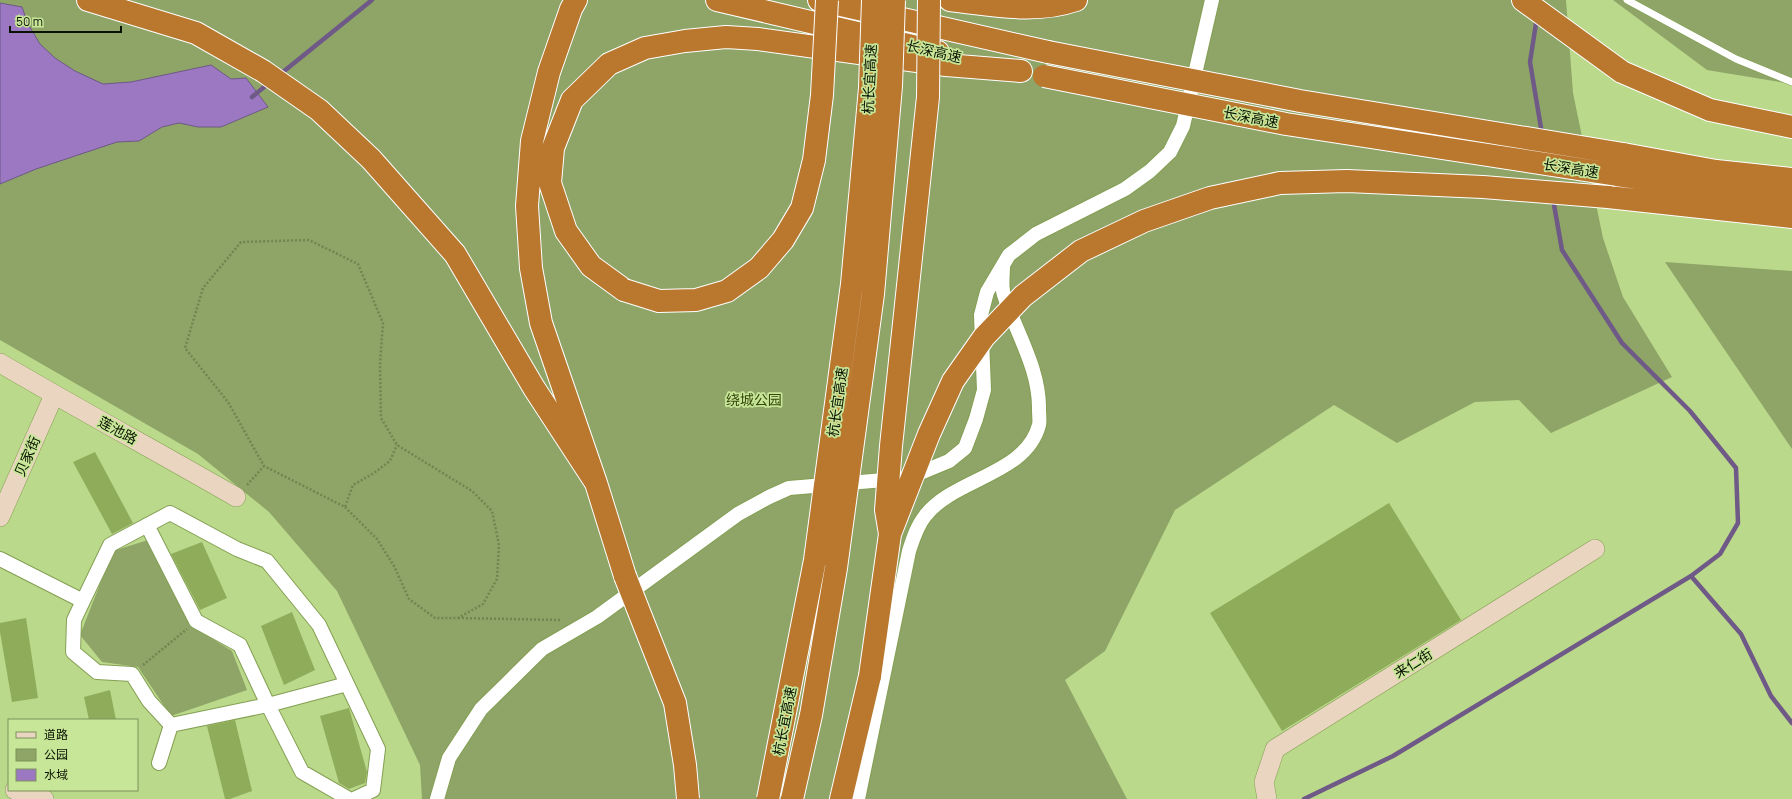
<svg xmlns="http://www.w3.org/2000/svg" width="1792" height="799" viewBox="0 0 1792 799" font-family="Manrope,'Noto Sans SC',sans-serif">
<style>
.green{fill:#8ea567}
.water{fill:#9b78c1;stroke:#6f5987}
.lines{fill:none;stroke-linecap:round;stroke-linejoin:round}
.stream{stroke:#6f5987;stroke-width:4.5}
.building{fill:#8fac5b}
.lane-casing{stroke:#849f53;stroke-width:8}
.street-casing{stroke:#849f53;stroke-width:16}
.secondary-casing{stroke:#849f53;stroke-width:20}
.highway-casing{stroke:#fff;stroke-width:24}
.path{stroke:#708550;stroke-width:2.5;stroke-dasharray:2 2;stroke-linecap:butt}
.lane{stroke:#fff;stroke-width:7}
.street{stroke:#fff;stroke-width:14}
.secondary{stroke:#ead6c0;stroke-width:19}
.highway{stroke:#b9782e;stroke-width:22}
.highway-bridge-casing{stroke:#fff;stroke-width:24;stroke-linecap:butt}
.highway-bridge{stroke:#b9782e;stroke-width:22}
.labels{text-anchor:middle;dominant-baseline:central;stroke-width:3.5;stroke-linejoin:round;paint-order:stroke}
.street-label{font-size:14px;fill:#091200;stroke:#c8e698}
.park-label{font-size:14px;fill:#36480c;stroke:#c8e698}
</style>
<rect width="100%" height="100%" fill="#bbd98b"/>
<!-- green -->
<path class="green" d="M0,0H1566L1573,93L1603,238L1623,297L1672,377L1551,433L1519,400L1475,402L1397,443L1334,405L1175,510L1105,651L1065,680L1127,799H422L420,765L337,591L269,512L198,454L0,340Z
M1613,0H1792V84L1707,70Z
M1665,262L1792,271V449Z
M148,540L190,625L232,651L247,690L171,716L138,667L102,662L80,635L113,551Z"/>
<!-- water -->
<path class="water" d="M0,3L22,7L28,24L40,44L55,58L75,71L103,84L131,82L211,65L231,79L246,78L268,107L221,127H198L179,123L162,127L139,141L117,142L36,169L0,184Z"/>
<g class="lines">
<!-- stream -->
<path class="stream" d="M1537,17L1530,62L1542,134
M278,76L372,0
M252,97L269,83
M1691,576L1741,634L1771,696L1792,723
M1304,799L1393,756L1691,576L1720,554L1738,523L1736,468L1690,411L1622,343L1562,250L1553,199"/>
</g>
<!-- building -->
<path class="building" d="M95,452L133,523L112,534L73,462Z
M1389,503L1461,620L1282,731L1210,613Z
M202,542L227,598L200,610L171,554Z
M292,612L315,670L284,685L261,626Z
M26,618L38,698L12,702L0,632V623Z
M110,690L116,720H89L84,697Z
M349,708L367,772L365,783L349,789L339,783L320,716Z
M235,720L252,791L230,799H225L207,726Z"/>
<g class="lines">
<defs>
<path id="lane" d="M1627,0L1736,59L1792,82"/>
<path id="street" d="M147,525L196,621L240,645L268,705L302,772L349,799
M0,559L83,601L110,545L170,513L237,549L267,561L319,625L378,749L373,790L354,799
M83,601L74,620L73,652L97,672L132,674L149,701L171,725L268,705L347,684
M159,763L171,725
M437,799L449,758L481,709L542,649L597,617L738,514L769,497L789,488L908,478L949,461L965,448L976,419L984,390L981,315L987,292L1009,255L1036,234L1125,189L1150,171L1170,152L1183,126L1212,0
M858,799L909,551C913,539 917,526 925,516C954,478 1026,475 1039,425C1040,421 1039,415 1039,410C1040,369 1016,333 1004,295C1001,287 1003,276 1003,267"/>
<path id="secondary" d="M0,363C78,409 158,452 236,497
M0,517L54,395
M15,790L44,799
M1267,799L1264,782L1275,749L1595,549"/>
<path id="highway" d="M88,0L196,33L263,71L319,110L371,159L455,254L534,388L596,483
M576,0L571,9L549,72L532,141L527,206L531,268L541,323L596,483L625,576
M717,0L938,52
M819,0L1048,52
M950,0C993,5 1035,14 1076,0
M1523,0L1622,72L1710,110L1792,127
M1623,154L1716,171L1792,179
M1617,175L1792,200
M1608,197L1792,217
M624,290L591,266L566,231L550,183L553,148L572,100L609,64L645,48L685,41L726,37L758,39L946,65L1021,71
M841,799L870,676"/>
</defs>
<!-- lane casing -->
<use href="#lane" class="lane-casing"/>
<!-- street casing -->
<use href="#street" class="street-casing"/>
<!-- secondary casing -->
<use href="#secondary" class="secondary-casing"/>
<!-- highway casing -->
<use href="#highway" class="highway-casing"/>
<!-- path -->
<path class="path" d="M247,485L264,466
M345,507L377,539L394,566L409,599L435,618H458L483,604L497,579L499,545L492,511L472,491L397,445L381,418L380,364L383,323L358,264L309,240L241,242L203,288L185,348L228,402L264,466L345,507L353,485L374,473L390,461L397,445
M458,618L561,620
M143,665L187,629"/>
<!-- lane -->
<use href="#lane" class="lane"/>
<!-- street -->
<use href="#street" class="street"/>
<!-- secondary -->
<use href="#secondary" class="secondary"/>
<!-- highway -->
<use href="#highway" class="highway"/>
<defs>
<path id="highway-bridge" d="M1048,52L1300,101L1623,154
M1044,76L1286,124L1617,175
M624,290L659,301L696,300L727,291L759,268L783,240L802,208L814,160L822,95L827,0
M890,534L929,434L953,381L984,337L1023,296L1081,251L1144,221L1210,198L1280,183L1347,181L1483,187L1608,197
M625,576L675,703L685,765L688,799
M870,676L890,534L886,510L891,446L928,97L929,0
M768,799L815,560L852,284L870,88L873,0
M792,799L811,715L836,568L873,294L891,86L894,0"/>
</defs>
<!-- highway-bridge casing -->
<use href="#highway-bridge" class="highway-bridge-casing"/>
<!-- highway-bridge -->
<use href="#highway-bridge" class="highway-bridge"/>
</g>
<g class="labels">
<!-- street labels -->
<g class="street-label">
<text transform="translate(934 51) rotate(13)">长深高速</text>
<text transform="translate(869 79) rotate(-87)">杭长宜高速</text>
<text transform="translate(1251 117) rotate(11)">长深高速</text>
<text transform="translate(1571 168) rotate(9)">长深高速</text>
<text transform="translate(837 402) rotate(-82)">杭长宜高速</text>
<text transform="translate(118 430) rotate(28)">莲池路</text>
<text transform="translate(27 456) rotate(-66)">贝家街</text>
<text transform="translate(1413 663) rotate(-32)">来仁街</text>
<text transform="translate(784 721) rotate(-79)">杭长宜高速</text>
</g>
<!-- park labels -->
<g class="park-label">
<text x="754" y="399">绕城公园</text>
</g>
</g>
<!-- legend -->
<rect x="8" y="719" width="130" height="72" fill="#c8e698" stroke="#7c915b"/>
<rect x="16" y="732" width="20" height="6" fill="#ead6c0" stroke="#7c915b"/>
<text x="44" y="739" font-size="12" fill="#091200">道路</text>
<rect x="16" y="749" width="20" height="12" fill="#8ea567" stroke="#7c915b"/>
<text x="44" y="759" font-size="12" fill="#091200">公园</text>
<rect x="16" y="769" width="20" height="12" fill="#9b78c1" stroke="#7c915b"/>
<text x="44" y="779" font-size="12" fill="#091200">水域</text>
<!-- scale -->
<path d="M10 26v6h111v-6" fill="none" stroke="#091200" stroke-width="2"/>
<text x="16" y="26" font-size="12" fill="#091200" stroke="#c8e698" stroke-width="3" paint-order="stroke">50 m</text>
</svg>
